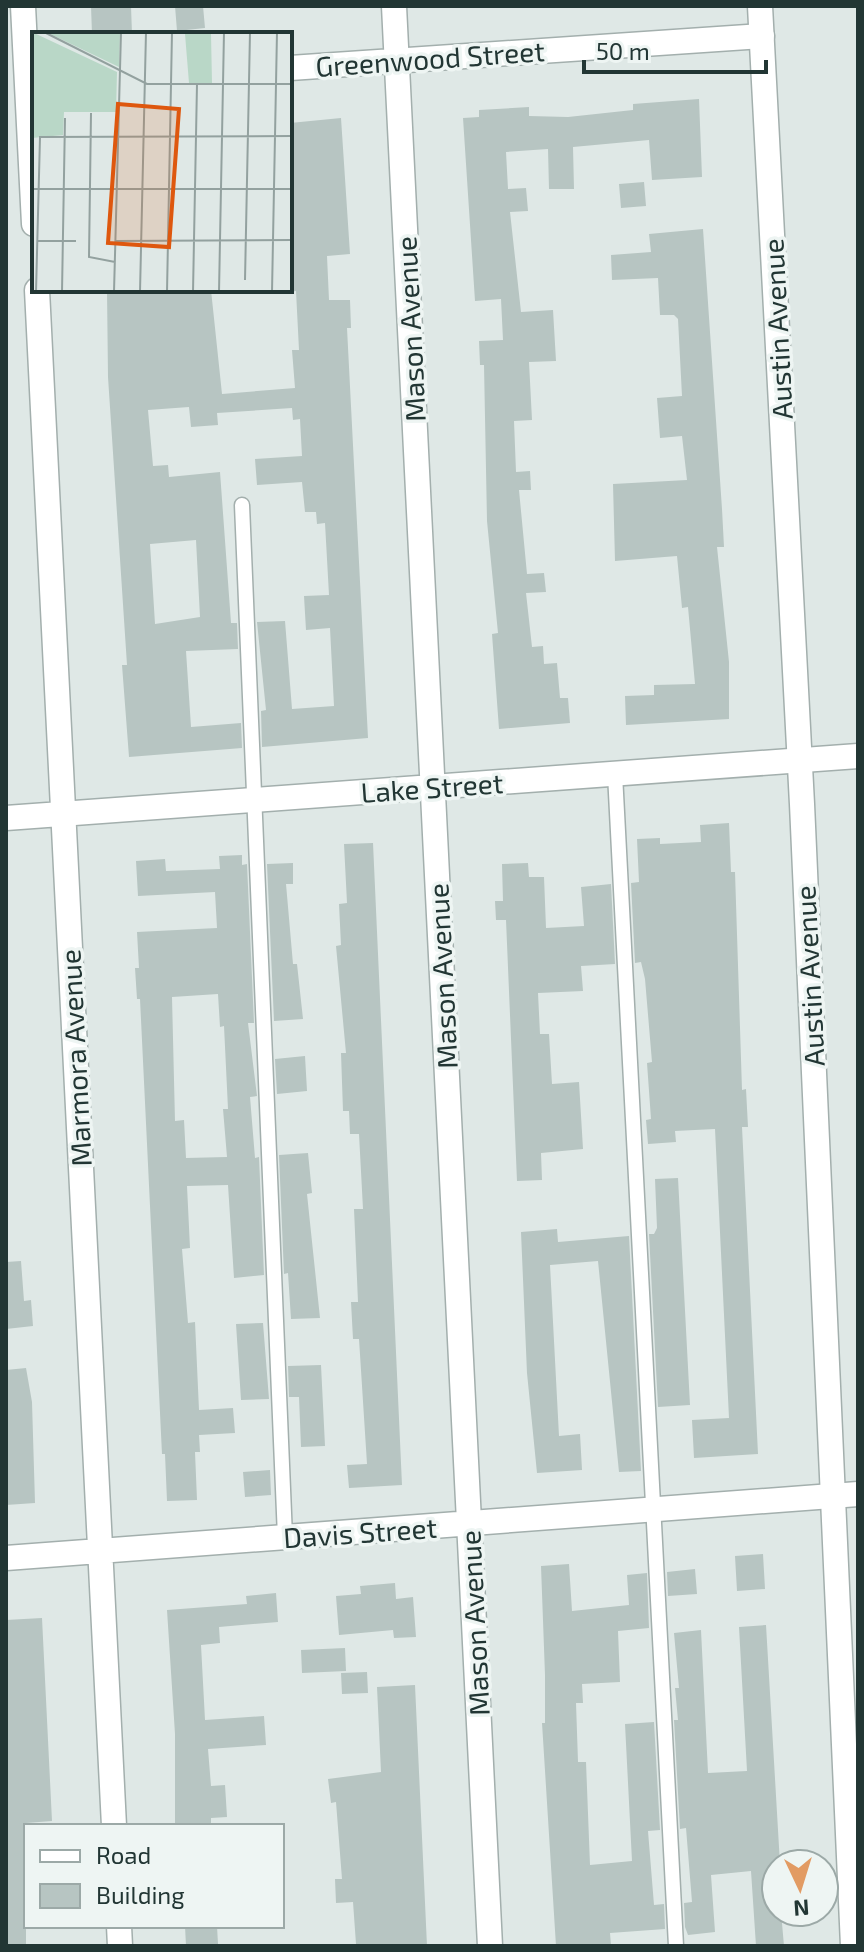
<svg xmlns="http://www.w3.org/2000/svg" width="864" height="1952" viewBox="0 0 864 1952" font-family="'Exo 2',sans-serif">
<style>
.building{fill:#b7c5c2;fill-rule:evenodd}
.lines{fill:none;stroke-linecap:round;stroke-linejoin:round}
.service-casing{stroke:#a3afad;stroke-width:17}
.minor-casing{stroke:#a3afad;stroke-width:27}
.tertiary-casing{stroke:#a3afad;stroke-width:27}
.service{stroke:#fff;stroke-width:14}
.minor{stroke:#fff;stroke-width:24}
.tertiary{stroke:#fff;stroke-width:24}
.labels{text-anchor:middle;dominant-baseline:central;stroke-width:7;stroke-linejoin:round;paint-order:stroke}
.street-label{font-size:28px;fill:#223634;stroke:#eef5f3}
.inset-road{fill:none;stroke:#93a19f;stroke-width:2}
.view{fill:#de570e;fill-opacity:0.15;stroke:#de570e;stroke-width:4}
.inset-edge{fill:none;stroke:#223634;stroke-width:4}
</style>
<rect width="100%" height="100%" fill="#dfe8e6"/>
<!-- building -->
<path class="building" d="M91,6H131L132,34H92Z
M175,6H203L205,28L177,31Z
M699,99L702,177L652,180L649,140L573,147L574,189H549L548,149L506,152L508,189L526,188L528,211L510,212L521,312L553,310L556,361L529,362L532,420L514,421L516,472L530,471L531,490H519L527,574L544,573L546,592L526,593L532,647L543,646L544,664L557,663L560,698H568L570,723L499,729L492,634L498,633L487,521L484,365H480L479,341L503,340L501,299L475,301L463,118L479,117V110L529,107V116L568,117L633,110V104Z
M341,118L350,254L327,256L329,300H350L351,328H347L368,738L262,747L261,711L266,710L257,622L285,621L292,709L334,706L330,628L306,630L304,596L329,595L325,523L317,524L316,512H305L302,482L257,485L255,459L302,456L300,419L293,420L292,408L217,413L218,425L191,427L189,407L148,410L153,466L168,465L169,477L220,472L231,623H237L238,649L186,651L191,727L241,723L242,748L129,757L122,665H127L108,377L107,290H211L222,394L295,388L292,350H299L296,291L290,292V123ZM196,540L200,617L155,624L150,544Z
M644,182L646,206L621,208L619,184Z
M703,229L722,509L724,547H717L729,662V719L626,725L625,696L654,695V685L695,684L688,607L682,608L677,556L615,561L613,484L687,480L682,436L660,438L657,398L682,396L678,319L674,315H660L658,278L612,280L611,255L651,252L649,234Z
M729,823L731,872H735L742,1090L746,1089L748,1127H742L758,1454L694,1458L692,1420L729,1418L715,1129L675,1131L676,1142L648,1144L646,1120L651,1119L647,1063L652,1062L645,979L641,962L635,963L631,883L639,882L637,839L660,838V844L701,842L700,825Z
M373,843L402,1485L349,1488L347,1465L367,1464L359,1339H353L351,1302H358L354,1209H363L359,1134H350L349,1111H343L341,1053H346L336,946L341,945L339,904L347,903L344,844Z
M242,855V865L247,864L254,1023H248L257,1096L250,1097L255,1158L259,1157L264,1275L234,1278L228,1185L187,1186L190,1248L182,1249L188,1323L195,1322L199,1410L233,1408L235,1433L199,1435L200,1452H195L197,1500L167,1501L165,1454H162L140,999H137L135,968H139L137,932L217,928L215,892L138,896L136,861L165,859L166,871L220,869L219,856ZM218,994L220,1027L224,1026L228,1109H223L227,1157L186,1158L184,1120L175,1121L172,997Z
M293,863V884H286L293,964H297L303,1019L274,1021L267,864Z
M528,863L529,877H544L546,928L584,926L581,887L611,884L615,964L581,966L583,991L538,993L540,1034H549L552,1084L579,1082L583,1149L541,1153L542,1180L517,1181L506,920H496L495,901H503L502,864Z
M305,1056L307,1091L277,1094L275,1059Z
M308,1153L312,1193L307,1194L320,1318L291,1319L288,1273L284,1274L279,1155Z
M678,1178L690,1405L658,1407L649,1234H654L657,1228L655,1179Z
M557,1229L558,1242L629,1236L641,1471L619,1472L598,1261L550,1265L559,1436L580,1434L582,1470L537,1473L527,1373L521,1232Z
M21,1261L24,1301L31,1300L33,1326L6,1329V1262Z
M263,1323L269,1399L241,1400L236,1324Z
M321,1365L325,1446L301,1447L299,1397H289L288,1366Z
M26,1368L32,1402L35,1503L6,1505V1370Z
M270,1470L271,1495L245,1497L243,1472Z
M763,1554L765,1589L737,1591L735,1556Z
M569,1564L572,1611L629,1605L627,1575L647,1573L649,1628L618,1631L620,1682L582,1684L583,1703H576L578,1762H586L590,1865L632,1861L625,1724L654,1722L660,1830L648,1831L654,1905L664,1904L665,1929L610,1933L611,1946H556L542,1723H545V1675L541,1566Z
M695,1569L697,1594L668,1596L667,1572Z
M395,1583L396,1599L413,1597L416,1637L394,1638L393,1630L339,1635L336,1596L361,1594L360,1586Z
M276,1593L278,1622L219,1627L220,1643L201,1645L205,1720L264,1716L266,1745L208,1749L211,1786L225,1785L227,1817L211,1818V1826H175V1734L167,1610L247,1604L246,1596Z
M42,1618L52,1821L26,1823V1946H6V1620Z
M766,1625L780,1864H776V1912H781L784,1946H756L751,1871L711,1875L715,1932L688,1935L685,1927L684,1903L692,1902L686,1828L680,1829L674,1720H678L675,1688H679L674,1633L701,1630L708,1773L747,1771L739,1627Z
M345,1648L346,1671L302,1673L301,1650Z
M367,1672L368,1693L342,1694L341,1673Z
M415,1685L427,1946L356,1944L353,1902L336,1903L335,1879H342L336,1802L331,1803L328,1779L381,1772L377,1687Z
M185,1926H217L218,1944L186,1946Z"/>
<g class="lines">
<defs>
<path id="service" d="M242,505L285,1537
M615,774L676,1946"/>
<path id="minor" d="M23,6L34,224
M394,6L490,1946
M290,68L762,36
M37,290L114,1826
M6,818L858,756
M6,1558L858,1494
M119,1926L120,1946"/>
<path id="tertiary" d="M760,6L802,804L853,1946"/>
</defs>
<!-- service casing -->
<use href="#service" class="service-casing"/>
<!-- minor casing -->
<use href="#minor" class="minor-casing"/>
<!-- tertiary casing -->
<use href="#tertiary" class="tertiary-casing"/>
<!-- service -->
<use href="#service" class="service"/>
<!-- minor -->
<use href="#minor" class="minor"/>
<!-- tertiary -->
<use href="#tertiary" class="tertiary"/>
</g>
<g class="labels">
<!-- street labels -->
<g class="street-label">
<text transform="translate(430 58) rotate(-4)">Greenwood Street</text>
<text transform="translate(410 329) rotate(-93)">Mason Avenue</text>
<text transform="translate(777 329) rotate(-93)">Austin Avenue</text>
<text transform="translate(432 787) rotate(-4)">Lake Street</text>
<text transform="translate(442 976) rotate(-93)">Mason Avenue</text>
<text transform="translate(809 976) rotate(-93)">Austin Avenue</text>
<text transform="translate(75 1058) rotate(-93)">Marmora Avenue</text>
<text transform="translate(360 1532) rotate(-4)">Davis Street</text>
<text transform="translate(474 1623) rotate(-93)">Mason Avenue</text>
</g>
</g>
<!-- overview -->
<g transform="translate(32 32)">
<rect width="260" height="260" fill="#dfe8e6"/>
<path d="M0,0L85,40L84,80H32L31,103L0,106ZM14,0H88L87,35ZM153,2H179L180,51H157Z" fill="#b9d7c7"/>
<path class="inset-road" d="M12,0L115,52H260M59,81L57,225L83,230M0,157H260M5,209H44M83,209L260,208M213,248L218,0M4,260L8,105L260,104M30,260L33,86M82,260L89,0M108,260L114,0M135,260L140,0M161,260L165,52M187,260L192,0M240,260L245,0"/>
<path class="view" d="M86,72L147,77L137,215L76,211Z"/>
<rect width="260" height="260" class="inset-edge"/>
</g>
<!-- border -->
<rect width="864" height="1952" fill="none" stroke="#223634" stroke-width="16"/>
<!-- legend -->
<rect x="24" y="1824" width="260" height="104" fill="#eef5f3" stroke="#9ca9a7" stroke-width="2"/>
<rect x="40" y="1850" width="40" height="12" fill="#ffffff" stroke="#9ca9a7" stroke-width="2"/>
<text x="96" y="1864" font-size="24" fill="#223634">Road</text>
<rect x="40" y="1884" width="40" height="24" fill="#b7c5c2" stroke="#9ca9a7" stroke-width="2"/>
<text x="96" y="1904" font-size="24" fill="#223634">Building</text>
<!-- north arrow -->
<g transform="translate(800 1888) rotate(176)"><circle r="38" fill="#eef5f3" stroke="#9ca9a7" stroke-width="2"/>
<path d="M0-6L14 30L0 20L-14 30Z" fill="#e29b63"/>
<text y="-12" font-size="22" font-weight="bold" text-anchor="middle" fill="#223634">N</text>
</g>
<!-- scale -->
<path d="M584 60v12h182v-12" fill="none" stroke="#223634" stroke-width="4"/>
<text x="596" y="60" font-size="24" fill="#223634" stroke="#eef5f3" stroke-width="6" paint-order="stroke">50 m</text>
</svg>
